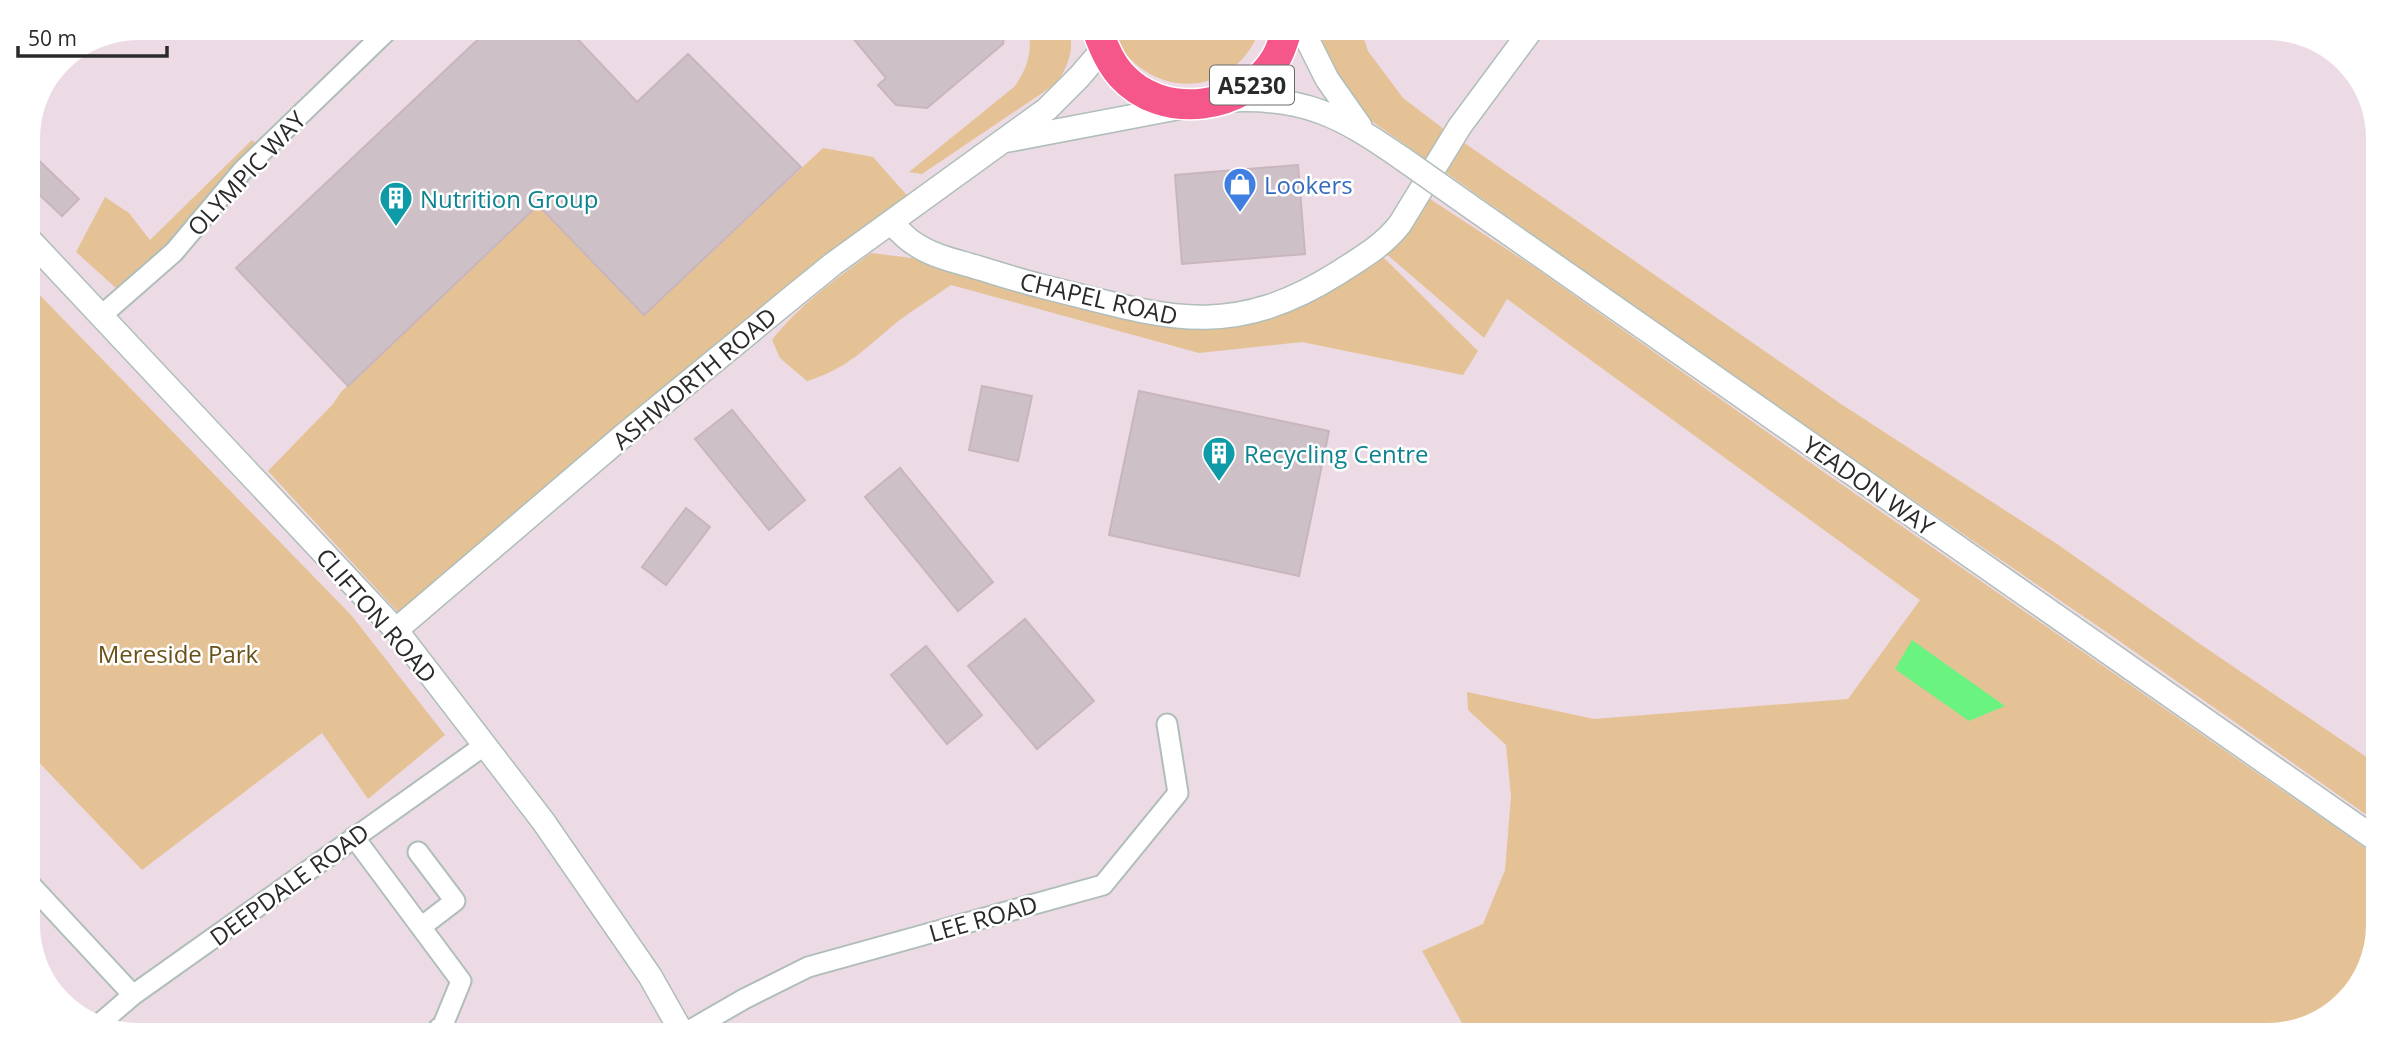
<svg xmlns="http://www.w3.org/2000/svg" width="2406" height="1063" viewBox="0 0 2406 1063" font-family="'Open Sans',sans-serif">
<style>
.green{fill:#e5c295}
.water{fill:#6af381}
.building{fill:#cec0c7;stroke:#c8b5bd;stroke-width:2}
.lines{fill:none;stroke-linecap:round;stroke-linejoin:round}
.minor-casing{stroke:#afbeba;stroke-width:23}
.tertiary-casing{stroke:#afbeba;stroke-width:26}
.primary-casing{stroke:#fff;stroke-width:33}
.minor{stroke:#fff;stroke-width:19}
.tertiary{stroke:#fff;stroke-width:23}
.primary{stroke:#f5578b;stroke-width:30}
.tertiary-bridge-casing{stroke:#afbeba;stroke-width:26;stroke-linecap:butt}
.tertiary-bridge{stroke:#fff;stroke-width:23}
.labels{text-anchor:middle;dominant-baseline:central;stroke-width:5;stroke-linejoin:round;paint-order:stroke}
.shield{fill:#fff;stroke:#6a6a6a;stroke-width:2}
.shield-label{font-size:23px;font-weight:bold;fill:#2a2a2a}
.street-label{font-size:24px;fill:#2a2a2a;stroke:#fff}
.shop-label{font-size:24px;fill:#366cbe;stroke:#fff;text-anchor:start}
.culture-label{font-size:24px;fill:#0d838f;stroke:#fff;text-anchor:start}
.park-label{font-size:24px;fill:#695017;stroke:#fff}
</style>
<rect width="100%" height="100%" fill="#ecdbe4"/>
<!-- green -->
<path class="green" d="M1029,32H1069C1075,50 1067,67 1057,83L922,174L909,172L1014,87C1027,69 1032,54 1029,32Z
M1112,32H1259C1230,103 1143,99 1112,32Z
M1319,33H1362L1368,51L1403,98L1445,130L1427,160L1363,115L1330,65Z
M252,140L260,147L143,272L117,289L76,252L105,197L129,213L150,240Z
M1463,142L1841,404L2057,544L2200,644L2371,760V818L2118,640L1697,352L1444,171Z
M823,148L873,157L912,201L406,621L268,471L333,404L341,392L538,205L644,315Z
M1427,197L1537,269L1805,459L2371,852L2369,967L2329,1016L2268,1035L1467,1032L1422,951L1483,924L1505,870L1511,796L1506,745L1468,710L1467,692L1594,719L1848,699L1920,600L1507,299L1484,338L1384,252Z
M871,253L920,259L1217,324L1380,254L1478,351L1463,375L1302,342L1199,353L951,285C934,297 914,309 897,322C867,347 847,369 807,381L780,358L772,340C799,305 836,279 871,253Z
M28,283L352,616L445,735L368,799L322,733L142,870L28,751Z"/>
<!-- water -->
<path class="water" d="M1912,640L2005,706L1969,721L1895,669Z"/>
<!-- building -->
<path class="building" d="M489,29L569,30L637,102L688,54L801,167L644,315L538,205L348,386L236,268Z
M847,31H1005L1003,44L927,108L896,105L878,85L886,78Z
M28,150L79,199L62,216L28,184Z
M1298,165L1305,254L1182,264L1175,175Z
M982,386L1032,396L1018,461L969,450Z
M1139,391L1329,431L1299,576L1109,535Z
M732,410L805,500L769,530L695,439Z
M900,468L993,582L958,611L865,497Z
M686,508L710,527L666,585L642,567Z
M1025,619L1094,701L1037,749L968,666Z
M926,646L982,715L947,744L891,675Z"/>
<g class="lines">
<defs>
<path id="minor" d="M102,315L174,252L243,170L389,29
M354,837L461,981L443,1025L439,1028
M418,852L455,901L421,927
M28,882L133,995
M97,1026L133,995L485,745
M692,1029L744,999L808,967L1103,885L1178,793L1167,724"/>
<path id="tertiary" d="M1304,33L1327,79L1360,126
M1228,100C1305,96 1341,116 1403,159
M1009,140L1182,107
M1474,209L2371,836
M891,223C899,230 906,239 915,244C931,255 951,260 969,265C993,272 1017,280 1041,286C1159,315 1225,344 1338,273C1361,258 1383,246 1400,224L1460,126L1529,33
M28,238L396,630L543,821L650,976L680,1029
M396,630L623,436L790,299L833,264L1047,109L1079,77L1104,48"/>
<path id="primary" d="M1098,32C1103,46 1110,63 1121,75C1162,121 1245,111 1276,58C1281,50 1283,41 1286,33"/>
</defs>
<!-- minor casing -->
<use href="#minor" class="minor-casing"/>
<!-- tertiary casing -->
<use href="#tertiary" class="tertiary-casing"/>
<!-- primary casing -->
<use href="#primary" class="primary-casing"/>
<!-- minor -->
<use href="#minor" class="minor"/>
<!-- tertiary -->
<use href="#tertiary" class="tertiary"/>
<!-- primary -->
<use href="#primary" class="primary"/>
<defs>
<path id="tertiary-bridge" d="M1403,159L1474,209"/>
</defs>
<!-- tertiary-bridge casing -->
<use href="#tertiary-bridge" class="tertiary-bridge-casing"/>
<!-- tertiary-bridge -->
<use href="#tertiary-bridge" class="tertiary-bridge"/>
</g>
<!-- icons -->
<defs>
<symbol id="shop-pin" viewBox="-11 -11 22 30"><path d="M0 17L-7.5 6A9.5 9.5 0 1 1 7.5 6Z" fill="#3f7fe0" stroke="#fff"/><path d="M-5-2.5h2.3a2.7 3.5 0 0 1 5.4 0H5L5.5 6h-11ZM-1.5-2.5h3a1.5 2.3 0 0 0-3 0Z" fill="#fff"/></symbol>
<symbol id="building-pin" viewBox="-11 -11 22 30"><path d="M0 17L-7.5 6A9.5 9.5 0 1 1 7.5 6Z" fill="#0f9aa8" stroke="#fff"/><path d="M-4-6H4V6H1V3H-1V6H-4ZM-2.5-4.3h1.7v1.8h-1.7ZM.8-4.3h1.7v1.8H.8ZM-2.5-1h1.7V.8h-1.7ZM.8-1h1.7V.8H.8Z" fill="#fff"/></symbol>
</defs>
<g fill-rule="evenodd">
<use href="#shop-pin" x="1221" y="165" width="38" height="52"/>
<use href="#building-pin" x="377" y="179" width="38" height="52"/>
<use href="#building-pin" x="1200" y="434" width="38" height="52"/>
</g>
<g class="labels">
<!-- shield labels -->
<rect class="shield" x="1210" y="65.5" width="84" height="39" rx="5"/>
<g class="shield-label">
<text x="1252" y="85">A5230</text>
</g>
<!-- street labels -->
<g class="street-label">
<text transform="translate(246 173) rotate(-47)">OLYMPIC WAY</text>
<text transform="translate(1099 298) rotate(13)">CHAPEL ROAD</text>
<text transform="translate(694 378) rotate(-40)">ASHWORTH ROAD</text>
<text transform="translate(1869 485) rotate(35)">YEADON WAY</text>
<text transform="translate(377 615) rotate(49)">CLIFTON ROAD</text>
<text transform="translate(289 884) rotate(-36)">DEEPDALE ROAD</text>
<text transform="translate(983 918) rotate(-16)">LEE ROAD</text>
</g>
<!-- shop labels -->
<g class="shop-label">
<text x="1264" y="184">Lookers</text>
</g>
<!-- culture labels -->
<g class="culture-label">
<text x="420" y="198">Nutrition Group</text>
<text x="1244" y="453">Recycling Centre</text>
</g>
<!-- park labels -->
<g class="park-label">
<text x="178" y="653">Mereside Park</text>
</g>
</g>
<!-- crop -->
<path d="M0 0H2406V1063H0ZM138 40H2268A98 98 0 0 1 2366 138V925A98 98 0 0 1 2268 1023H138A98 98 0 0 1 40 925V138A98 98 0 0 1 138 40Z" fill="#fff" fill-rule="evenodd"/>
<!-- scale -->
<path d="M18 46v10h149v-10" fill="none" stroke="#2a2a2a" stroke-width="3.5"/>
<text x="28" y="46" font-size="21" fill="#2a2a2a" stroke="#ffffff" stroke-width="5" paint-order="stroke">50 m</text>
</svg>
